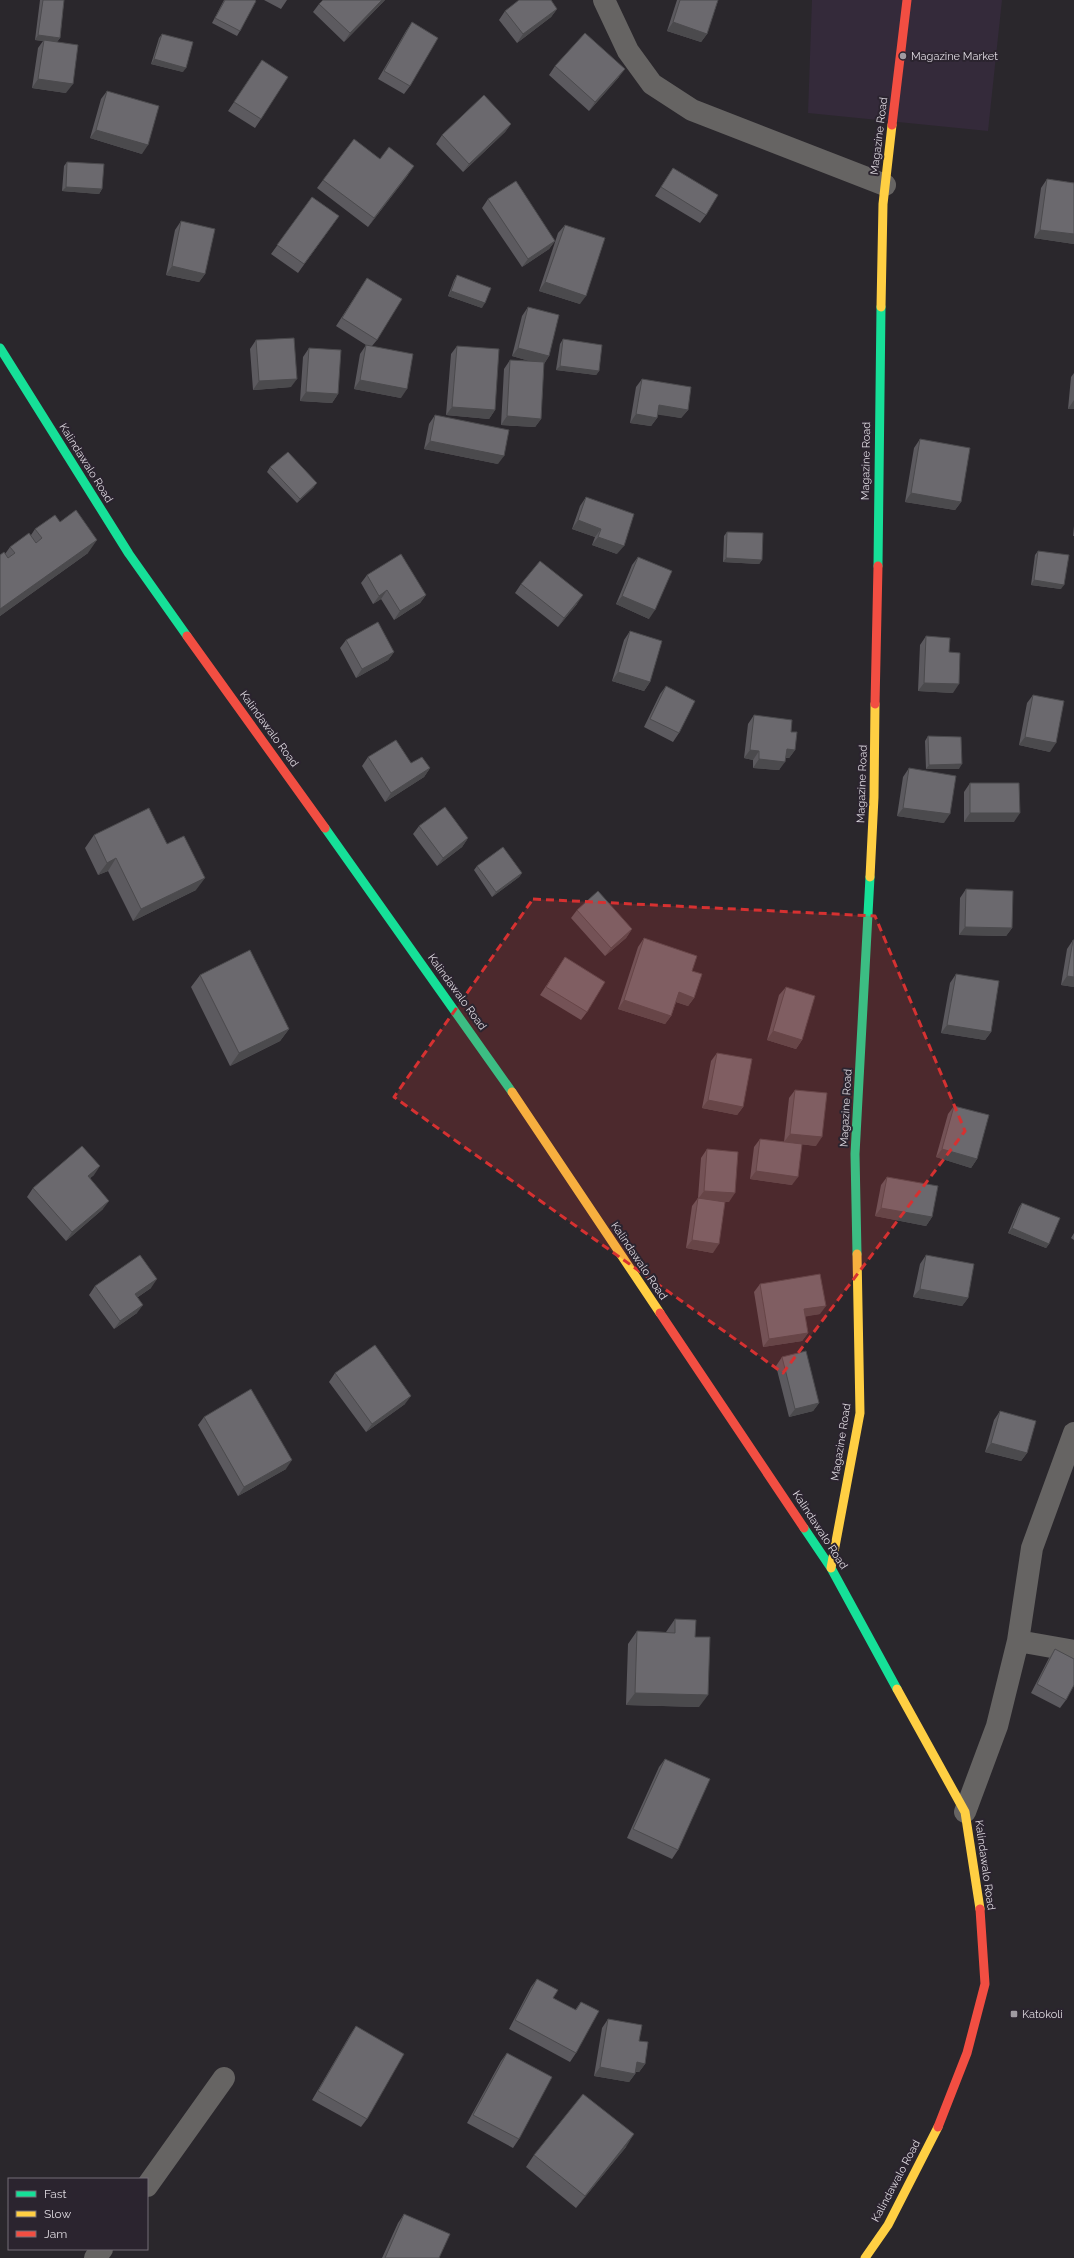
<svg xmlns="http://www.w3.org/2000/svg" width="1074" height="2258" viewBox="0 0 1074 2258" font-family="Raleway,sans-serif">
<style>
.built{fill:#342a3a}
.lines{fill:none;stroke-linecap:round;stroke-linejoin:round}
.street{stroke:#666463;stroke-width:22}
.fast{stroke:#16e098;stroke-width:9}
.slow{stroke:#ffcf43;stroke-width:9}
.jam{stroke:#f24e42;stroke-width:9}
.wall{fill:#5c5a5f}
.shaded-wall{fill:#4b4a4d}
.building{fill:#6b696e;stroke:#4b4a4d}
.marked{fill:#d63131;fill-opacity:0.2;stroke:#d63131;stroke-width:3;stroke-dasharray:8 5;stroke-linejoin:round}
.poi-dot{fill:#a09ba2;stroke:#2b242f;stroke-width:1.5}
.labels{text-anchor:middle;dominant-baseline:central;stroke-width:4;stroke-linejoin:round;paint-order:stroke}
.poi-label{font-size:11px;fill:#dfdae1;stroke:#2b242f;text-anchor:start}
.street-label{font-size:11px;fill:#dfdae1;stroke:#2b242f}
</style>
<rect width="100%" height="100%" fill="#2a272c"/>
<!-- built -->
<path class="built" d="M812,0H1002L988,131L808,113Z"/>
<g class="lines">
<!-- street -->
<path class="street" d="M604,0L628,51L652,84L692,110L885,185
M1018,1641L1074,1651
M965,1812L997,1726L1018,1641L1032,1548L1074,1433
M147,2186L224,2078
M95,2258L102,2249"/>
<!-- fast -->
<path class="fast" d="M0,348L129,554L187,636
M878,566L881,307
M325,828L512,1092
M857,1254L855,1154L870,877
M804,1528L831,1568L897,1689"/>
<!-- slow -->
<path class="slow" d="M881,307L883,204L892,125
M870,877L874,797L875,704
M512,1092L660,1313
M831,1568L860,1413L857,1254
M897,1689L965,1812L980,1909
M865,2258L888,2225L938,2127"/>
<!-- jam -->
<path class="jam" d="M892,125L907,0
M187,636L325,828
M875,704L878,566
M660,1313L804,1528
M938,2127L967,2053L985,1984L980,1909"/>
</g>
<!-- wall -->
<path class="wall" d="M40,0H64L60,38L57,42L66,93L32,88L38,48L43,41L35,40Z
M224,0H255L240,31L237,36L212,23Z
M264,0H287L281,9Z
M385,0L344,42L313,12L319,4Z
M677,0H718L707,34L701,42L667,31Z
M557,9L551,17L517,43L499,20L505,11Z
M412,22L410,86L404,94L378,79L406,31Z
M162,34L183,72L151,64L159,38Z
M262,60L261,119L255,128L228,111Z
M555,66L619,77L589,111L549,75Z
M107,91L142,154L90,138L101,99Z
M511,124L505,132L463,172L436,144L442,135Z
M380,159L408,175L368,227L317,188L323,180Z
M67,162L102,189L99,194L62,191L64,166Z
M673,168L706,215L700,223L655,196Z
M1047,179L1074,183V244L1034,238L1041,188Z
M312,197L339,216L298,273L271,254Z
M488,199L555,241L549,249L522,267L482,208Z
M181,221L205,274L199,282L166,275L175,230Z
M565,225L580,304L539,291L558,233Z
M457,275L482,308L448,296L454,280Z
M367,278L377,340L372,346L401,398L354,389L360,354L366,345L336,326Z
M528,307L549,356L544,364L541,419L535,427L501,425L504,369L510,360L530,361L512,356L522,316Z
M563,339L599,371L596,375L556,370L560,344Z
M256,340L291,387L253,390L250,349Z
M457,346L495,410L489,419L446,415L451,354Z
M309,348L338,394L332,403L300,401L303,357Z
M1074,373V409H1068L1071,377Z
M642,379L688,410L681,418L658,414L657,418L651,426L630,423L636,387Z
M435,415L498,464L424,449L429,424Z
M920,439L961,502L955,510L905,502L914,448Z
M270,467L314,487L297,503L267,472Z
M586,497L617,554L592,545L595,537L572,529L580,506Z
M60,522L88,553L0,616V555L5,554L10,547L31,535L35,529Z
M1074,526V536H1073Z
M727,532L762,560L759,564L723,562L724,536Z
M1038,551L1061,589L1031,585L1035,555Z
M638,557L649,619L616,604L632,565Z
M367,575L426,595L420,603L394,620L381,599L373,604L361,583Z
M521,584L577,604L558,627L515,593Z
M630,631L650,682L644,691L612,681L624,640Z
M926,636L949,652L953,693L918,691L920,645Z
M346,640L394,652L388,660L356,678L340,648Z
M666,686L679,733L673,742L644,727L660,694Z
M1033,695L1050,752L1019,745L1027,703Z
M754,715L791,732L795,750L789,758H786L779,770L753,768V760L744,758L748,724Z
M928,736L959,769H926L925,741Z
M368,757L411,763L430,768L424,777L385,802L362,766Z
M909,768L944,823L897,816L903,777Z
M970,783L1014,822H964V792Z
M419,826L468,838L462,847L437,866L413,834Z
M94,835L167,844L196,890L133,921L108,871L98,875L85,848Z
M477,866L522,873L519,877L492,897L474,870Z
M966,889L1012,928L1006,936L959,935L960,898Z
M577,910L632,929L626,938L605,956L571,918Z
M644,938L692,971L694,998L688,1006L676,1002L671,1016L665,1024L618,1009L638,947Z
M1073,940H1074V987L1061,985L1067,949Z
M565,957L587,1012L581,1020L540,995Z
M956,974L991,1032L985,1040L941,1033L950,983Z
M200,975L289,1029L280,1041L230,1066L191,987Z
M786,987L802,1040L796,1049L767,1040L779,995Z
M717,1053L743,1107L737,1115L702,1108L711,1061Z
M795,1090L816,1146L792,1143V1185L750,1179L754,1147L760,1139L784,1142L789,1098Z
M954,1106L977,1159L971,1168L936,1157L948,1114Z
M707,1149L729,1202L716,1201L713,1253L686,1248L692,1206L698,1198L701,1158Z
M94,1175L90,1178L103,1209L66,1241L27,1197L33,1188Z
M887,1177L932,1217L926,1226L875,1216L881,1185Z
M1022,1203L1049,1244L1046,1248L1008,1233L1019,1207Z
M1074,1233V1240L1071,1238Z
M926,1255L968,1298L962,1306L913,1297L920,1264Z
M760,1284L820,1314L805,1316L808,1333L802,1341L763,1347L754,1292Z
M95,1286L151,1288L138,1297L137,1313L114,1329L89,1295Z
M782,1357L819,1403L813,1411L789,1417L776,1366Z
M335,1373L405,1404L366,1432L329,1382Z
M1000,1411L1027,1453L1021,1461L985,1452L994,1420Z
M204,1417L286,1469L238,1496L198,1425Z
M675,1619L695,1637L699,1707L626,1705L628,1644L637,1631L666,1632Z
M1055,1649L1066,1700L1060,1708L1031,1693L1049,1658Z
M665,1759L678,1850L672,1859L627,1838L659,1767Z
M537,1979L553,1998L575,2010L581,2002L576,2053L570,2062L509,2029L531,1987Z
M608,2019L639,2041L645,2064L639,2072H635V2074L629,2082L594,2076L602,2028Z
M356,2026L367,2119L361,2127L312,2100L350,2035Z
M507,2053L519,2139L513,2148L467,2123L501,2061Z
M626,2147L576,2208L526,2167L534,2155Z
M404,2214L439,2258H382L398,2223Z"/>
<!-- shaded-wall -->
<path class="shaded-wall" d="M382,0H385L344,42L350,33Z
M557,9L551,17L517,43L523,34Z
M673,22L707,34L701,42L667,31Z
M38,35L60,38L56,43L44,40L43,41L35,40Z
M154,59L186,68L183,72L151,64Z
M625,69L619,77L589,111L595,102Z
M38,79L73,84L66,93L32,88Z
M511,124L505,132L463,172L469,164Z
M96,130L148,145L142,154L90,138Z
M414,166L408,175L368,227L374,218Z
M66,187L102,189L99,194L62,191Z
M1040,230L1074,234V244L1034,238Z
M555,241L549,249L522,267L528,259Z
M172,266L205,274L199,282L166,275Z
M545,282L586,296L580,304L539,291Z
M451,291L485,303L482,308L448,296Z
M518,348L549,356L543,365L512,356Z
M560,366L599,371L596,375L556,370Z
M297,379L291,387L253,390L259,381Z
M360,380L407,389L401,398L354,389Z
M306,392L338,394L332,403L300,401Z
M1074,400V409H1068Z
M659,405L688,410L681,418L653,414Z
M452,407L495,410L489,419L446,415Z
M636,414L657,418L651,426L630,423Z
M507,416L541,419L535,427L501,425Z
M430,441L504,456L498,464L424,449Z
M317,483L314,487L297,503L300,499Z
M911,493L961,502L955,510L905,502Z
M578,520L601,529L595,537L572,529Z
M598,537L624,546L617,554L592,545Z
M97,540L88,553L0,616V609Z
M726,558L762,560L759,564L723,562Z
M1034,580L1064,585L1061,589L1031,585Z
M387,590L381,599L373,604L379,596Z
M426,595L420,603L394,620L400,611Z
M583,595L577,604L558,627L564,618Z
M622,596L655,610L649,619L616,604Z
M394,652L388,660L356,678L362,669Z
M618,672L650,682L644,691L612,681Z
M924,683L959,684L953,693L918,691Z
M1025,737L1056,743L1050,752L1019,745Z
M787,749L795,750L789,758L781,757Z
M750,750L759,751L753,760L744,758Z
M759,759L785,762L779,770L753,768Z
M962,764L959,769H926L929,765Z
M430,768L424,777L385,802L391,793Z
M903,808L950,814L944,823L897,816Z
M970,813H1020L1014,822H964Z
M468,838L462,847L437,866L443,858Z
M116,858L108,871L98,875L107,863Z
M522,873L519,877L492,897L496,892Z
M205,878L196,890L133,921L141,909Z
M965,927L1012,928L1006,936L959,935Z
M632,929L626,938L605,956L611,948Z
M1067,976L1074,977V987L1061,985Z
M679,992L694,998L688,1006L673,1001Z
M624,1000L671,1016L665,1024L618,1009Z
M947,1025L991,1032L985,1040L941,1033Z
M289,1029L280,1041L230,1066L239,1053Z
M773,1031L802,1040L796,1049L767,1040Z
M708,1100L743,1107L737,1115L702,1108Z
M790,1134L822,1137L816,1146L784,1142Z
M942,1149L977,1159L971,1168L936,1157Z
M100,1166L94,1175L82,1185L88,1176Z
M756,1171L798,1177L792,1185L750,1179Z
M704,1191L735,1193L729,1202L698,1199Z
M109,1201L103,1209L66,1241L72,1232Z
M881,1208L932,1217L926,1226L875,1216Z
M1012,1228L1049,1244L1046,1248L1008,1233Z
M692,1240L719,1244L713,1253L686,1248Z
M157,1279L151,1288L129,1303L135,1294Z
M920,1289L968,1298L962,1306L913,1297Z
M143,1305L137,1313L114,1329L120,1321Z
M826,1306L820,1314L798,1318L804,1309Z
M808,1333L802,1341L763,1347L769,1339Z
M411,1396L405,1404L366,1432L372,1424Z
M819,1403L813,1411L789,1417L795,1409Z
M991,1443L1027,1453L1021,1461L985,1452Z
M292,1460L286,1469L238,1496L244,1487Z
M635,1693L708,1695L699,1707L626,1705Z
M637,2062L645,2064L639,2072L631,2071Z
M600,2067L635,2074L629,2082L594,2076Z
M634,2134L626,2147L576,2208L585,2196Z"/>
<!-- building -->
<path class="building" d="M43,0H64L60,38L38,35Z
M225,0H255L256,1L240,31L215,18Z
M323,0H382L350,33L319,4Z
M519,0H551L557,9L523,34L505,11Z
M680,0H718L707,34L673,22Z
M412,22L438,38L410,86L384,71Z
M585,33L625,69L595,102L555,66Z
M162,34L193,42L186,68L154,59Z
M44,40L78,45L73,84L38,79Z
M262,60L288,77L261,119L234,102Z
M107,91L159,106L148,145L96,130Z
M484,95L511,124L469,164L442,135Z
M354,139L380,159L389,147L414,166L374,218L323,180Z
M67,162L104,164L102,189L66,187Z
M673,168L718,195L706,215L661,187Z
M1047,179L1074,183V234L1040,230Z
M516,181L555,241L528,259L488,199Z
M312,197L339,216L304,264L277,245Z
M181,221L215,229L205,274L172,266Z
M565,225L605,238L586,296L545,282Z
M457,275L491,288L485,303L451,291Z
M367,278L402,299L377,340L342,318Z
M528,307L559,315L549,356L518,348Z
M294,338L297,379L259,381L256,340Z
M563,339L602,345L599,371L560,366Z
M366,345L413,354L407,389L360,380Z
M457,346L499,349L495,410L452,407Z
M309,348L341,350L338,394L306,392Z
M510,360L544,362L541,419L507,416Z
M642,379L691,387L688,410L659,405L657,418L636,414Z
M435,415L509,430L504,456L430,441Z
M920,439L970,448L961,502L911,493Z
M288,452L317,483L300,499L270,467Z
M586,497L634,514L624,546L598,537L601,529L578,520Z
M76,510L97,540L0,609V555L4,552L8,558L15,553L10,547L29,533L36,543L42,538L35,529L55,515L60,522Z
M727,532L763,533L762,560L726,558Z
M1038,551L1069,555L1064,585L1034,580Z
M401,554L426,595L400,611L387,590L379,596L367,575Z
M638,557L672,571L655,610L622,596Z
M540,561L583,595L564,618L521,584Z
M378,622L394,652L362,669L346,640Z
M630,631L662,641L650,682L618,672Z
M926,636L950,638L949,652L960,653L959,684L924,683Z
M666,686L695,701L679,733L650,719Z
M1033,695L1064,701L1056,743L1025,737Z
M754,715L792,720L791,732H797L795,750L787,749L785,762L759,759V751L750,750Z
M928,736L961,737L962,764L929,765Z
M396,740L411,763L422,757L430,768L391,793L368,757Z
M909,768L956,776L950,814L903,808Z
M970,783H1019L1020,813H970Z
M445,807L468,838L443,858L419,826Z
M149,808L167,844L184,836L205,878L141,909L116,858L107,863L94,835Z
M503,847L522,873L496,892L477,866Z
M966,889L1013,891L1012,928L965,927Z
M598,891L632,929L611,948L577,910Z
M644,938L697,956L692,971L702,974L694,998L679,992L671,1016L624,1000Z
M1073,940H1074V977L1067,976Z
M250,950L289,1029L239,1053L200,975Z
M565,957L605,982L587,1012L546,987Z
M956,974L999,981L991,1032L947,1025Z
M786,987L815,996L802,1040L773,1031Z
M717,1053L752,1059L743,1107L708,1100Z
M795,1090L827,1093L822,1137L790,1134Z
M954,1106L989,1115L977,1159L942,1149Z
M760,1139L802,1144L798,1177L756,1171Z
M82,1146L100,1166L88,1176L109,1201L72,1232L33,1188Z
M707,1149L738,1152L735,1193L704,1191Z
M887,1177L938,1186L932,1217L881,1208Z
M698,1198L725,1202L719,1244L692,1240Z
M1022,1203L1060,1218L1049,1244L1012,1228Z
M140,1255L157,1279L135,1294L143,1305L120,1321L95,1286Z
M926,1255L974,1264L968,1298L920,1289Z
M820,1274L826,1306L804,1309L808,1333L769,1339L760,1284Z
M375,1345L411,1396L372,1424L335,1373Z
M806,1351L819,1403L795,1409L782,1357Z
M251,1389L292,1460L244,1487L204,1417Z
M1000,1411L1036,1421L1027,1453L991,1443Z
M675,1619L696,1620L695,1637H710L708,1695L635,1693L637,1631L675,1633Z
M1055,1649L1074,1659V1685L1066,1700L1037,1684Z
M665,1759L710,1779L678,1850L633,1829Z
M537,1979L558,1990L553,1998L576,2010L581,2002L599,2011L576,2053L515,2020Z
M608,2019L642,2025L639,2041L648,2042L645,2064L637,2062L635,2074L600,2067Z
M356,2026L404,2054L367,2119L318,2091Z
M507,2053L552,2077L519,2139L473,2115Z
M583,2094L634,2134L585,2196L534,2155Z
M404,2214L450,2234L439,2258H385Z"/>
<!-- marked area -->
<path class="marked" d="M533,899L875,916L965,1131L783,1373L394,1097Z"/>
<!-- markers -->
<g class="poi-dot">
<circle cx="903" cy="56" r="4"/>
<rect x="1010" y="2010" width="8" height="8" rx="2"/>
</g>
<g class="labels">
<!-- poi labels -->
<g class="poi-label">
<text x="911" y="56">Magazine Market</text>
<text x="1022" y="2014">Katokoli</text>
</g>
<!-- street labels -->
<g class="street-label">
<text transform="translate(879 136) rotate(-83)">Magazine Road</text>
<text transform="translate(866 461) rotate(-89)">Magazine Road</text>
<text transform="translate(86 463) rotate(58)">Kalindawalo Road</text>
<text transform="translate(269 729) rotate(54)">Kalindawalo Road</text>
<text transform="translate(862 784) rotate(-88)">Magazine Road</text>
<text transform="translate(457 992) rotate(54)">Kalindawalo Road</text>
<text transform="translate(846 1108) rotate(-87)">Magazine Road</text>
<text transform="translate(639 1261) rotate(56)">Kalindawalo Road</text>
<text transform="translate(841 1442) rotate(-81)">Magazine Road</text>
<text transform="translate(820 1530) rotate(57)">Kalindawalo Road</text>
<text transform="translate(985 1865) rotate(82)">Kalindawalo Road</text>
<text transform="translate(896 2181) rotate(-62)">Kalindawalo Road</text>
</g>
</g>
<!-- legend -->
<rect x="8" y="2178" width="140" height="72" fill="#2b242f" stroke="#736d76"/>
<rect x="16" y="2191" width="20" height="6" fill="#16e098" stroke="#736d76"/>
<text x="44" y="2198" font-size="12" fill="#dfdae1">Fast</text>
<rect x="16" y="2211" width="20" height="6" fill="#ffcf43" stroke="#736d76"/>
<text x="44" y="2218" font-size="12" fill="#dfdae1">Slow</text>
<rect x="16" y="2231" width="20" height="6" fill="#f24e42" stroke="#736d76"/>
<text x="44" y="2238" font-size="12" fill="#dfdae1">Jam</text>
</svg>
